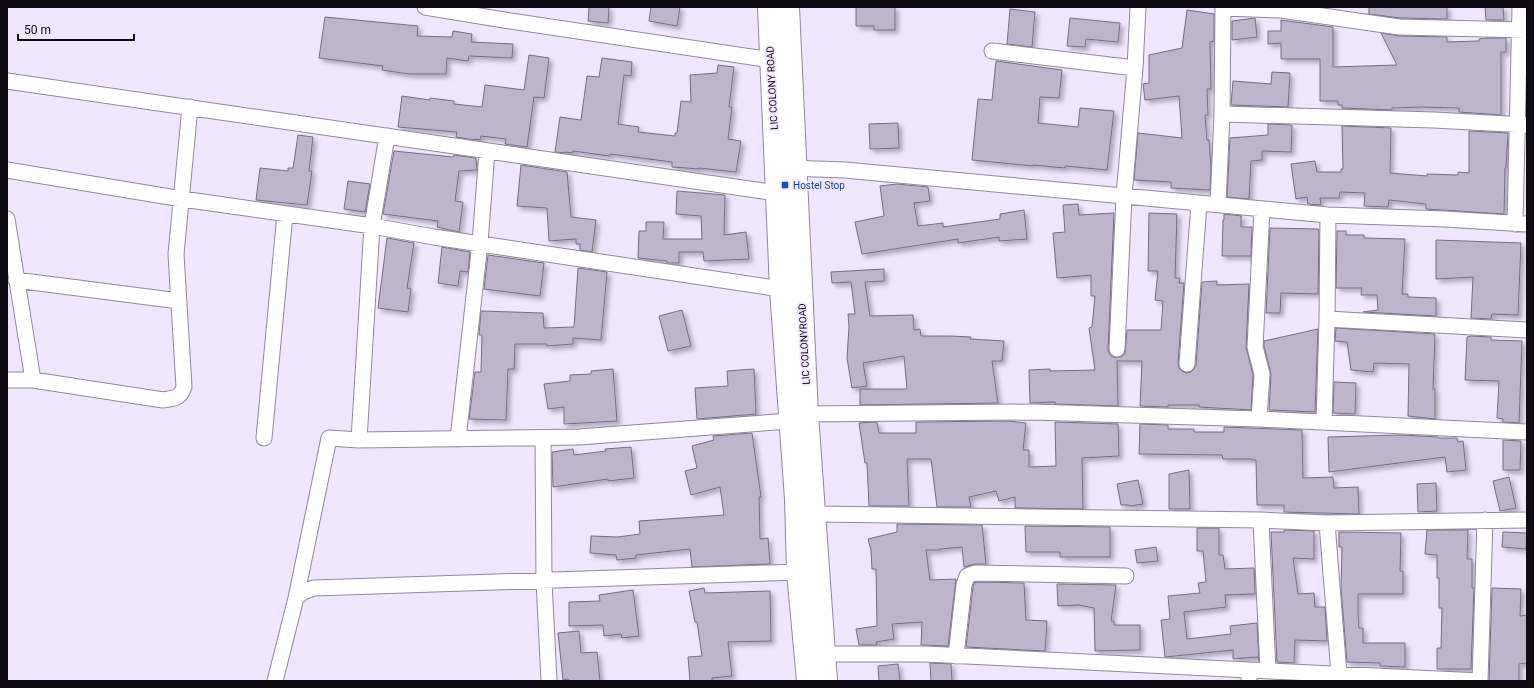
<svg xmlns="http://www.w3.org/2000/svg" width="1534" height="688" viewBox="0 0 1534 688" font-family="Roboto,sans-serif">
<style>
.building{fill:#beb5cc;stroke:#766e83;filter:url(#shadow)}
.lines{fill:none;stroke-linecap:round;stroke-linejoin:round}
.minor-casing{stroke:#90889d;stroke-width:17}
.secondary-casing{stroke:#90889d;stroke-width:24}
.minor{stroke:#fff;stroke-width:15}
.secondary{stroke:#fff;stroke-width:22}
.transit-dot{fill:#1a4fb4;stroke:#f0e7fe;stroke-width:1.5}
.labels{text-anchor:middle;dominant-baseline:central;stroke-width:3.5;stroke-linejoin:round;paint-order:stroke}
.street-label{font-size:10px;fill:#0e0b13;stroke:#f0e7fe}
.transit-label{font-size:10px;fill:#164399;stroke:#f0e7fe;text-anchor:start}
</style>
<defs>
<filter id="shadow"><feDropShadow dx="3.5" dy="3.5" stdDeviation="2" flood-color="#0004"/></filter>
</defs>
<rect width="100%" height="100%" fill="#f0e7fe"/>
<!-- building -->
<path class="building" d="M589,7H609L608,23L588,21Z
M651,7H680L677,26L649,21Z
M856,7H895V30H874V26H856Z
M1369,7H1447V19L1400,18L1369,14Z
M1485,7H1503L1504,20H1486Z
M1010,9L1035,12L1032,47L1007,44Z
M1187,10L1214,14V41L1210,42L1211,89H1207L1208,115H1205L1207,140H1209L1211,168L1210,190L1171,188V182L1134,180L1138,133L1182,138L1179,96L1145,100L1143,84L1149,83V55L1182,48Z
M325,17L418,26L417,36L452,37L453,31L472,34L471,42L513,44L512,58L469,56L468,61L447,58L446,74H409L382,70L383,66L319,58Z
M1070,18L1120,23L1118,42L1086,39L1085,47L1067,46Z
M1255,18L1257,37L1232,40V21Z
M1281,20L1333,27V67L1397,65L1381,33L1399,36L1447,37V42L1479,41V39L1486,38H1506V52H1501V115L1459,112V108L1421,107L1392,108V110L1342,108V105H1338V101H1320V59H1281V43L1268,44V31H1281Z
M529,55L549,58L544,98L534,97L527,147L505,144L506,139L481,136L480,140L475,139V140L456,137L457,132L398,127L402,96L430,100V98L454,101V104L482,107L485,85L524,90Z
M602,58L632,62L631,76L624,75L618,124L639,127L638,132L675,136V133H677L681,101L691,102L690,75L717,73L718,65L734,67L729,107H732L728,139L741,141L736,172L699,168V169L672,167V162L610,154L609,156L573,151L572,153L565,152V153L555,152L560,117L581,120L587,76L599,77Z
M996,61L1062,70L1059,98L1040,97L1038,123L1078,127L1080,108L1114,111L1107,170L1065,166V168L1033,165V166L972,160L978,99L992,100Z
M1272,72L1290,73L1288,107L1231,105L1233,81L1271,84Z
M898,123L899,148L870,149L869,124Z
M1268,124L1292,125L1291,152L1262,151V160L1251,161L1249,199L1227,197L1230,138L1268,135Z
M1342,126L1391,128L1390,173L1427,176V174L1458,175V172L1469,173V131L1508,133L1506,168H1505L1504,214L1426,209V204L1389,200L1388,207L1364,206L1365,193L1340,192L1339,198H1320L1321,205L1308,204L1307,197L1296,199L1291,164L1315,161L1317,172H1341V169H1343Z
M298,135L313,137L309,171H312L307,205L256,200L260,168L288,171V168H293Z
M394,151L453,157L454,155L476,158L477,170L459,171L455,201L463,202L459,232L437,227L438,221L383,214Z
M521,165L567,172L571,217L596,220L592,252L580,250V244H576V239L549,241L547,208L517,206Z
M348,181L370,184L365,212L344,209Z
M897,184L928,187L930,201L914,203L918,226L943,223V227L1000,219V214L1024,210L1027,239L999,241V237L958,243V239L862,254L855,222L884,216L880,186Z
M677,191L725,195L724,235L746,232L749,259L704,261L703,252H679V263H667V261L638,258L639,231H646V222H664L663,239H702L701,216L676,214Z
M1078,204L1079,215L1114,213L1108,349L1109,353L1112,357H1121L1125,354L1127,330H1161L1163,301L1155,300L1158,271H1148L1149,213L1177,214L1175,278H1180L1179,283H1184L1178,363L1179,368L1182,371L1186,373L1191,372L1194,369L1196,365L1202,282L1217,281V285L1249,284L1246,347L1253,375L1251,410L1199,407V405H1168V407L1140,406L1142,361H1117L1118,406L1055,404V402L1030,403L1029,370L1050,369V371L1095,370L1089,328L1092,327L1095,296H1091V275L1057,278L1053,233L1065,232L1063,205Z
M1224,214L1242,216H1241V227H1252L1251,256H1222L1223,220H1224Z
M1270,228L1318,229L1319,232L1318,294L1281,293L1280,313H1266Z
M1337,231H1346V235H1364V238L1405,239L1402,294H1408V297L1436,298V316L1363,312L1378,310L1377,295H1361L1362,288H1336Z
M387,238L414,243L407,288L411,289L408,312L378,308Z
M1436,240L1521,243L1518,315L1492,314L1491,319L1471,318L1473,277L1436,279Z
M442,247L470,252L468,272L460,271L458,286L438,283Z
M488,255L544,263L540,296L484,289Z
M578,268L607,272L601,340L573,338V344L547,346V344H515L514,369H508L506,420L469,419L475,372H481L482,335H479L481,311L543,313L544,328L574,327Z
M884,269V281L865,282L870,316L913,315L914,330L920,329L921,336H951L971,337L970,339L1004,341L1002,361H992L998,403L860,405V389H907L904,356L863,363L867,386L852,388L847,358L849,327L848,314H855L851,282L832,283L831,272Z
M682,310L691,346L668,351L659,316Z
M1336,328L1435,334L1433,389H1435V419L1408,416L1409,364L1374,363L1373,372L1351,370L1347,342L1335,341Z
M1318,329L1315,412L1269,410L1271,374L1264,346V341Z
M1471,336L1491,337V340L1522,341L1519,423L1503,422V419L1497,418L1499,381L1465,380L1467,337Z
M613,369L617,421L564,424V407L548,409L544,384L570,381V375L591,374V371Z
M754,369L756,414L697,419L695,388L728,386L727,371Z
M1334,382L1356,383L1355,414L1333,413Z
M1008,421L1026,423L1023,450H1029V467L1056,466L1055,422L1118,424L1119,456L1082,458L1083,509L1015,508V497L999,501L996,491L969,497L971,507H937L931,459H907L909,506H869L867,463H865L859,423L877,422L879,433H916V422Z
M1140,424L1168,425V429H1194V432H1224V427L1302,430L1303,478L1333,477L1334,488L1358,487L1359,514L1284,512V505H1257L1256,460H1252V459H1223L1222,455L1139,454Z
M752,433L761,497H759L760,539L768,538L770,564L692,567L690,549L636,555V558L617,560L616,555L590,553L591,536L618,537L640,534L639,521L724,515L720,487L691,495L685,471L697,468L692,446L714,440L713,436Z
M1401,435L1438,437L1439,438H1457L1458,442L1463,441L1466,470L1447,472L1445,457L1329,472L1328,437Z
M1503,440L1521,441L1520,470H1503Z
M631,447L634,478L608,481V479L553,487L552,452L573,449L574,455L606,451L605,449Z
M1189,470L1190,509H1169V474Z
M1509,477L1516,508L1500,511L1493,481Z
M1138,480L1143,504L1130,506L1129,505H1121L1117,484Z
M1436,483L1437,511L1418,512L1417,484Z
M897,524L982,525L986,564H975L964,567L962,547L940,549V550H926L930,580L956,579L948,646L921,645L922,622L892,624L894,639L876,642L877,645H859L856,629L877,626L876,569H872L871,550L868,539L897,532Z
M1025,526L1110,527V557H1060V552H1026Z
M1197,528H1219V555H1223L1225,569L1254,568L1255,594L1225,595L1226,607L1184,612L1187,639L1231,634L1230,626L1257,623L1259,661L1258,657L1233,659V650L1165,657L1161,620L1170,619L1168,596L1200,593L1198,583L1206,582L1203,551H1197Z
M1284,530L1314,531V559L1293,558L1298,594L1314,593L1315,607H1325L1327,641L1295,640L1294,663L1277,662L1271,532H1284Z
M1427,530H1468L1467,559H1472V588H1474L1471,669H1437V648H1441L1442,608H1439V578H1437V555L1425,554Z
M1339,532L1401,533L1400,571H1403V594H1358V615L1359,628H1363V643H1405V667L1380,666V663L1347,662L1341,588L1342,547H1339Z
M1503,532L1527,533L1526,549L1502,547Z
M1156,547L1158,561L1137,563L1135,550Z
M977,582L1024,583L1026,620L1047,621L1045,651L966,647L973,587L974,583Z
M1057,584L1116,585L1111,621H1114V625H1140V650L1095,651L1094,608L1079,605L1058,606Z
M704,588L705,593L770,591L771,641L728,642L732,676L712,678V681H690L688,657L702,656L697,622H695L689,591Z
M1492,588L1521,589L1520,616L1527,615V663L1519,664V681H1489Z
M633,590L639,636L622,638L621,634L604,636L603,625L569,626V602L600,601L599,595Z
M579,631L581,653L597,652L600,681H569L568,679L563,680L558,633Z
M930,663L951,664L952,681H931Z
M898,664L900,681H879L878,666Z"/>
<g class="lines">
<defs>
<path id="minor" d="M425,7L504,20L771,60
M1223,8L1281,10L1399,27L1527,30
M992,51L1135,68
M7,81L777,193
M1222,114L1434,120L1527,125
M387,136L372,226L359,440L579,437L789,421
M786,168L845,170L1328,215L1445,219L1527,224
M7,170L182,199L372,226L434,237L781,289
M1218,204L1222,114L1223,7
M7,219L33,380H7
M1515,224L1520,7
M16,280L179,301
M1327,319L1527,330
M1117,349L1124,196L1135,68L1138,7
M1187,364L1199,203
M33,380L163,400C174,398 180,399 184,387L176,254L190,107
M807,414L1032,412L1259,419L1527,432
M1259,419L1262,374L1255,347L1262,209
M1324,422L1327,319L1328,215
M264,438L285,214
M543,438L544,581L549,681
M458,439L480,243L487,151
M815,514L1261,520L1327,523L1527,520
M1261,520L1268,671
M1327,523L1339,674
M296,598L329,438L359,440
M825,654H925L1249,670V681
M956,656L964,585L967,576L975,573L1126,576
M1249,670L1480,681
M275,681L296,598L303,592L314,588L798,572
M1480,681L1485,520"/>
<path id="secondary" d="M769,7L781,289L796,499L798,572L808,681
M788,7L807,414L826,681"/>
</defs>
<!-- minor casing -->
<use href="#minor" class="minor-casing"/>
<!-- secondary casing -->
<use href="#secondary" class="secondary-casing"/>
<!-- minor -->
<use href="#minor" class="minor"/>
<!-- secondary -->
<use href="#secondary" class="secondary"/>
</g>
<!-- markers -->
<rect class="transit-dot" x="781" y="181" width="8" height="8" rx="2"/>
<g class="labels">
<!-- street labels -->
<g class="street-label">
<text transform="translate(772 88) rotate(-93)">LIC COLONY ROAD</text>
<text transform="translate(804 344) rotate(-93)">LIC COLONYROAD</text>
</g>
<!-- transit labels -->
<g class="transit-label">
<text x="793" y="185">Hostel Stop</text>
</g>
</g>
<!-- border -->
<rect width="1534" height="688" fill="none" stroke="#0e0b13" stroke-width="16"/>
<!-- scale -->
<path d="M18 34v6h116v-6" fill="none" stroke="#0e0b13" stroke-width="2"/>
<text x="24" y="34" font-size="12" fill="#0e0b13" stroke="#f0e7fe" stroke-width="3" paint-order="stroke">50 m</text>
</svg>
